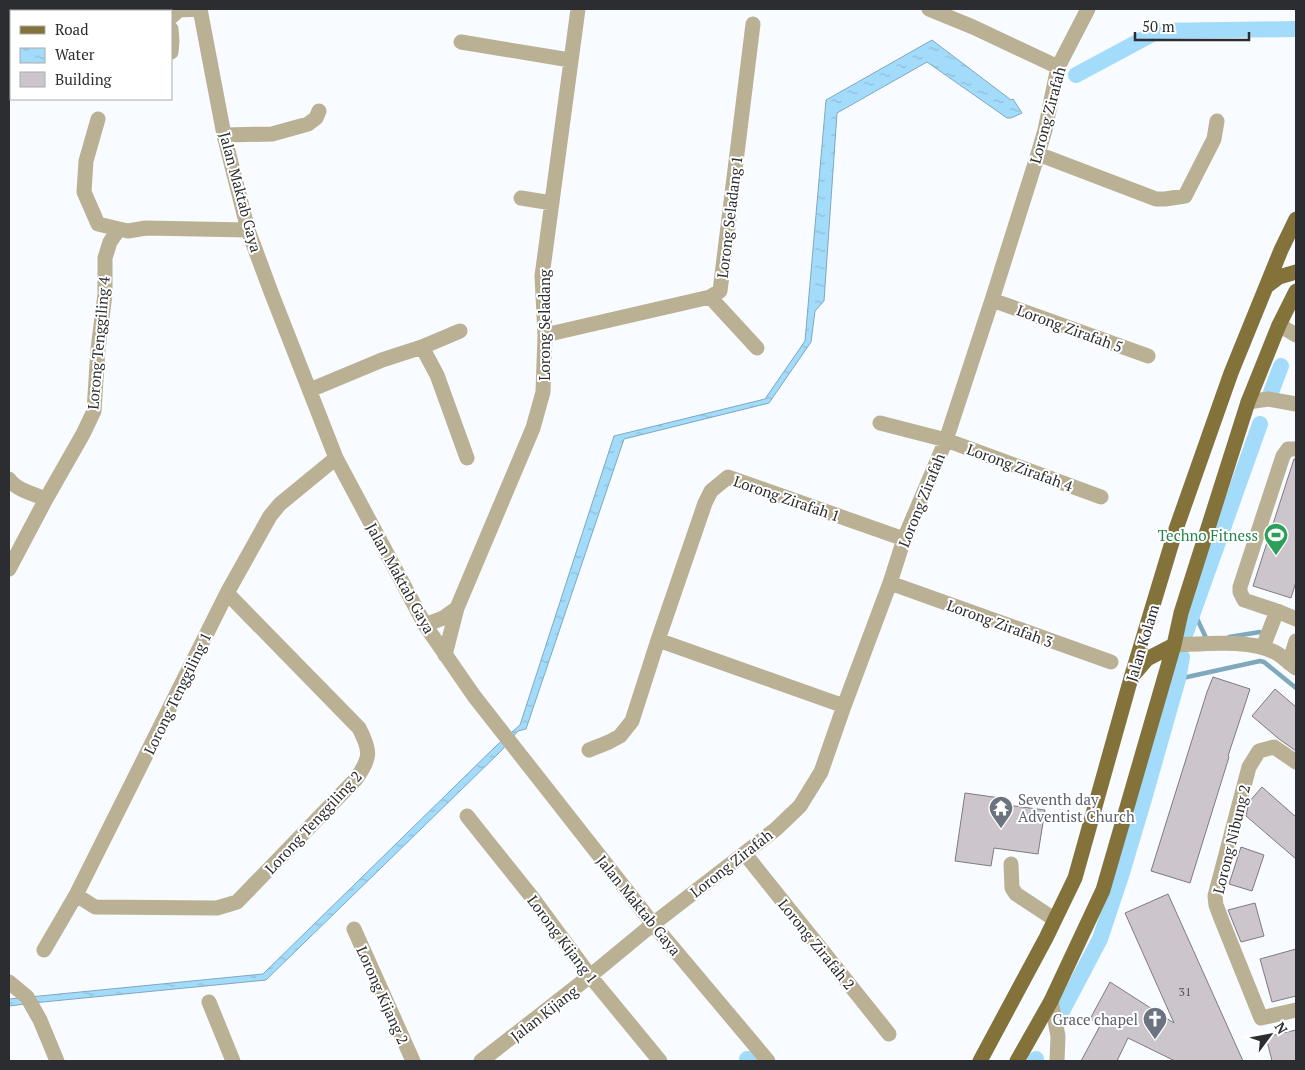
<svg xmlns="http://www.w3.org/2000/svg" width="1305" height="1070" viewBox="0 0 1305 1070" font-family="'PT Serif',serif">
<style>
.forest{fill:url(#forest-firs)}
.water{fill:url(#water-ripples);stroke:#7fa8bd}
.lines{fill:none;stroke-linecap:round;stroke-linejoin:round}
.stream{stroke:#7fa8bd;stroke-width:4.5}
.canal{stroke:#a2dcfa;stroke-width:16}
.building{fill:#ccc6cc;stroke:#807a80}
.minor{stroke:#bab094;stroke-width:15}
.major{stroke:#84723b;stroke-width:15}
.labels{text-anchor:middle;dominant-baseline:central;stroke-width:4;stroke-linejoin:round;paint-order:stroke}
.number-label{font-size:12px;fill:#545357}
.street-label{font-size:15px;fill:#2c2d30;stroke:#fff}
.leisure-label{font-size:15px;fill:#27864d;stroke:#fff;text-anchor:end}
.worship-label{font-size:15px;fill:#5b616d;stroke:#fff;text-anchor:start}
</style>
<defs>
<pattern id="forest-firs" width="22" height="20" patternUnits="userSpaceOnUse" patternTransform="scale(1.25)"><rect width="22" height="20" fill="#9dd09b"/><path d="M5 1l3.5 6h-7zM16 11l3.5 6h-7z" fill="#87b386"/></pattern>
<pattern id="water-ripples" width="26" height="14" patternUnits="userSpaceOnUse" patternTransform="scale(1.25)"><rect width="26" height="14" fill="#a2dcfa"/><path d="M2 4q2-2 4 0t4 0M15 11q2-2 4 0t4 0" fill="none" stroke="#8cbdd7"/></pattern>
</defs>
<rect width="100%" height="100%" fill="#f8fbff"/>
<!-- forest -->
<path class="forest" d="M56,9H102L96,11H56Z"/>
<!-- water -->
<path class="water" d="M9,9H56V11H11V79L9,81Z
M932,40L1011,100L1013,99L1022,113L1011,118H1007L927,62L837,113L824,301L815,311L811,342L769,403L624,439L526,729L518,731L501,751L266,980L33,1003L9,1006V999L263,974L497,745L520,725L614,436L765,399L805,341L826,100Z"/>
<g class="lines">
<!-- stream -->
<path class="stream" d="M1193,610L1207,640
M1229,637L1260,632
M1178,679L1260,661L1264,662L1296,688"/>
<!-- canal -->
<path class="canal" d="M1076,75L1158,31L1296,29
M1270,395L1281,366
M1186,632L1260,424
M1060,1015L1100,939L1121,876L1144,799L1178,679L1182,657
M747,1059L763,1061
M1035,1061L1036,1059"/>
</g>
<!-- building -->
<path class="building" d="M1294,459H1296V582L1291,598L1253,586Z
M1213,677L1250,689L1228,756L1229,757L1190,883L1151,871L1207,692Z
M1275,689L1296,707V751L1279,739L1252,716Z
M1262,787L1296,817V859L1246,816L1249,802Z
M965,793L1000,798L999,804L1045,810L1038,854L994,848L991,866L955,861Z
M1241,847L1264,855L1252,891L1229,884Z
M1168,894L1243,1061H1175L1128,1038L1117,1061H1081L1101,1024L1090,1019L1110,982L1174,1023L1125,913Z
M1255,903L1264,936L1241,942L1228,910Z
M1296,949V996L1272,1002L1260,959Z
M1296,1030V1061H1272L1266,1037Z"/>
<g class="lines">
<!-- minor -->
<path class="minor" d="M200,9L224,135L248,230L271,292L336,458L425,625L474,696L653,924L768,1061
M929,9L973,27L1058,67
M171,17L179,10L200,9
M171,29L172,41L171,52
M461,42L570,60
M98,119L86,161L84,192L98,224L119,229
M224,135L272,134L308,124L316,118L319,111
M1038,154L1156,199H1165L1185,196L1214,139L1217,121
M521,198L552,203
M710,297L757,348
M992,300L1148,356
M1279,325L1296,335
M545,335L710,297L720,291L753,24
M422,347L460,331
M310,390L382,360L422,347L437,375L467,458
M1248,402L1268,399L1296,404
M880,423L946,440L1101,497
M9,479C16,490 34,494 46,499
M9,569L46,499L83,434L94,411L98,349L105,294V258L110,242L119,229L128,231L146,228L248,230
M890,583L1111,662
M1277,611L1296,619
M425,625L443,618L457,608
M658,640L844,706
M1174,645C1203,644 1252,638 1278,654C1284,658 1290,664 1296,668
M1263,647L1277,611L1244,600L1240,592V587L1283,456L1288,449H1296
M445,655L457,608L533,428L543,392L545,335L542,276L578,9
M1289,663L1296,641
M589,750L609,742L620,736L632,721L658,640L705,503L711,491L728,477L904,539
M1296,762L1274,747L1259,751L1249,767L1215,896L1216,905L1222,921L1261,1018L1296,1010
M467,816L531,896L590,976L660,1061
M745,854L889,1034
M1011,864L1012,888L1016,894L1054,919
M76,895L95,907L217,908L237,902L356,779C371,758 371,751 359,728L227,593
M354,929L413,1061
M44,950L76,895L227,593L270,516L280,504L336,458
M9,982L27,997L40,1020L57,1061
M1051,1001L1058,1036L1057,1061
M209,1002L233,1061
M481,1061L590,976L653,924L776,829L800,806L821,772L844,706L890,583L904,539L946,440L992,300L1038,154L1045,130L1058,67L1088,9"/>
<!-- major -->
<path class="major" d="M1267,286L1279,277L1296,272
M1135,673L1147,659L1174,645
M980,1061L1046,938L1075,878L1131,678L1176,529L1231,373L1281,250L1296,219
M1017,1061L1051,1001L1103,890L1174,645L1181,613L1248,402L1279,325L1296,291"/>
</g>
<!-- icons -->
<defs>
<symbol id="stadium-pin" viewBox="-11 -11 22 30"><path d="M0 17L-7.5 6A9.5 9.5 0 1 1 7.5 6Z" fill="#2e9e5b" stroke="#fff"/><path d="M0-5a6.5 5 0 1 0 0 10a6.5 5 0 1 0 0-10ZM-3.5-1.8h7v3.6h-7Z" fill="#fff"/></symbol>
<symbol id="temple-pin" viewBox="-11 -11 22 30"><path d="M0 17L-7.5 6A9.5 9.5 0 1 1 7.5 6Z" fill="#6b7280" stroke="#fff"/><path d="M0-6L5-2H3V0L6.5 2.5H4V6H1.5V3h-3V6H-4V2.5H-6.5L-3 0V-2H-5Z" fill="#fff"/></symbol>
<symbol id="church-pin" viewBox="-11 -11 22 30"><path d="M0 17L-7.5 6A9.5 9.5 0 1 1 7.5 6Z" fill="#6b7280" stroke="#fff"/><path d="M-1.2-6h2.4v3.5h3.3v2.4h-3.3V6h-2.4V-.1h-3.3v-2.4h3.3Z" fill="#fff"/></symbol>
</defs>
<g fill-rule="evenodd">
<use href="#stadium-pin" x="1262" y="521" width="28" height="38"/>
<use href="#temple-pin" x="987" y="794" width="28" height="38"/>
<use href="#church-pin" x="1141" y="1005" width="28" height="38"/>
</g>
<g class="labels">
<!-- number labels -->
<g class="number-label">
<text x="1185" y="991">31</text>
</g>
<!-- street labels -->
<g class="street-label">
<text transform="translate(1047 115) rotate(-75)">Lorong Zirafah</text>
<text transform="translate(241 192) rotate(75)">Jalan Maktab Gaya</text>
<text transform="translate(729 217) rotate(-83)">Lorong Seladang 1</text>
<text transform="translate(544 325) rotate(-90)">Lorong Seladang</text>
<text transform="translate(1070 328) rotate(20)">Lorong Zirafah 5</text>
<text transform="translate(98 343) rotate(-85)">Lorong Tenggiling 4</text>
<text transform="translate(1020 467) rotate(20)">Lorong Zirafah 4</text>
<text transform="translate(787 498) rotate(19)">Lorong Zirafah 1</text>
<text transform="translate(921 500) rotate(-68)">Lorong Zirafah</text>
<text transform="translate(401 578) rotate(61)">Jalan Maktab Gaya</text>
<text transform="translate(1000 623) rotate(20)">Lorong Zirafah 3</text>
<text transform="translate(1142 643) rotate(-73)">Jalan Kolam</text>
<text transform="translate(177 693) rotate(-64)">Lorong Tenggiling 1</text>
<text transform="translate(313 822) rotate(-47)">Lorong Tenggiling 2</text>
<text transform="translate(1231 839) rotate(-76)">Lorong Nibung 2</text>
<text transform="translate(731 863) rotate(-38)">Lorong Zirafah</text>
<text transform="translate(639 905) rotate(51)">Jalan Maktab Gaya</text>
<text transform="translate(563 939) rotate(53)">Lorong Kijang 1</text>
<text transform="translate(817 944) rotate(51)">Lorong Zirafah 2</text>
<text transform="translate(383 995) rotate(66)">Lorong Kijang 2</text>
<text transform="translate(544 1013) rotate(-38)">Jalan Kijang</text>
</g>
<!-- leisure labels -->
<g class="leisure-label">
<text x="1258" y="535">Techno Fitness</text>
</g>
<!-- worship labels -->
<g class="worship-label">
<text x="1018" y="799">Seventh day<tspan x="1018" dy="17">Adventist Church</tspan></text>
<text x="1138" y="1019" text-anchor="end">Grace chapel</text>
</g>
</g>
<!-- border -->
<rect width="1305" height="1070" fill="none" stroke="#2c2d30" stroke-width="20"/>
<!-- legend -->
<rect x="10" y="10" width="162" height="90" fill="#ffffff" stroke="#ababac"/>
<rect x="20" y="26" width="25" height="8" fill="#84723b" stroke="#ababac"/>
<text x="55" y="35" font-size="15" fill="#2c2d30">Road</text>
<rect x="20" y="48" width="25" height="15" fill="url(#water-ripples)" stroke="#ababac"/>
<text x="55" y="60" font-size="15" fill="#2c2d30">Water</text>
<rect x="20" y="72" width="25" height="15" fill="#ccc6cc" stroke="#ababac"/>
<text x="55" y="85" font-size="15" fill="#2c2d30">Building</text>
<!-- north arrow -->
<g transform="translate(1270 1035) rotate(58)" stroke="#ffffff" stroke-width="4" paint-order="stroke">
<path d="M0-4L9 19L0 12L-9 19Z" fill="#2c2d30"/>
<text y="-8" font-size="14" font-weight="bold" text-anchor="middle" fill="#2c2d30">N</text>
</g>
<!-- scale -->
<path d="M1135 32v8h114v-8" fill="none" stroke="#2c2d30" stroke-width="2.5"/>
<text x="1142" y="32" font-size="15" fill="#2c2d30" stroke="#ffffff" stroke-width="4" paint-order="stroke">50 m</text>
</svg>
